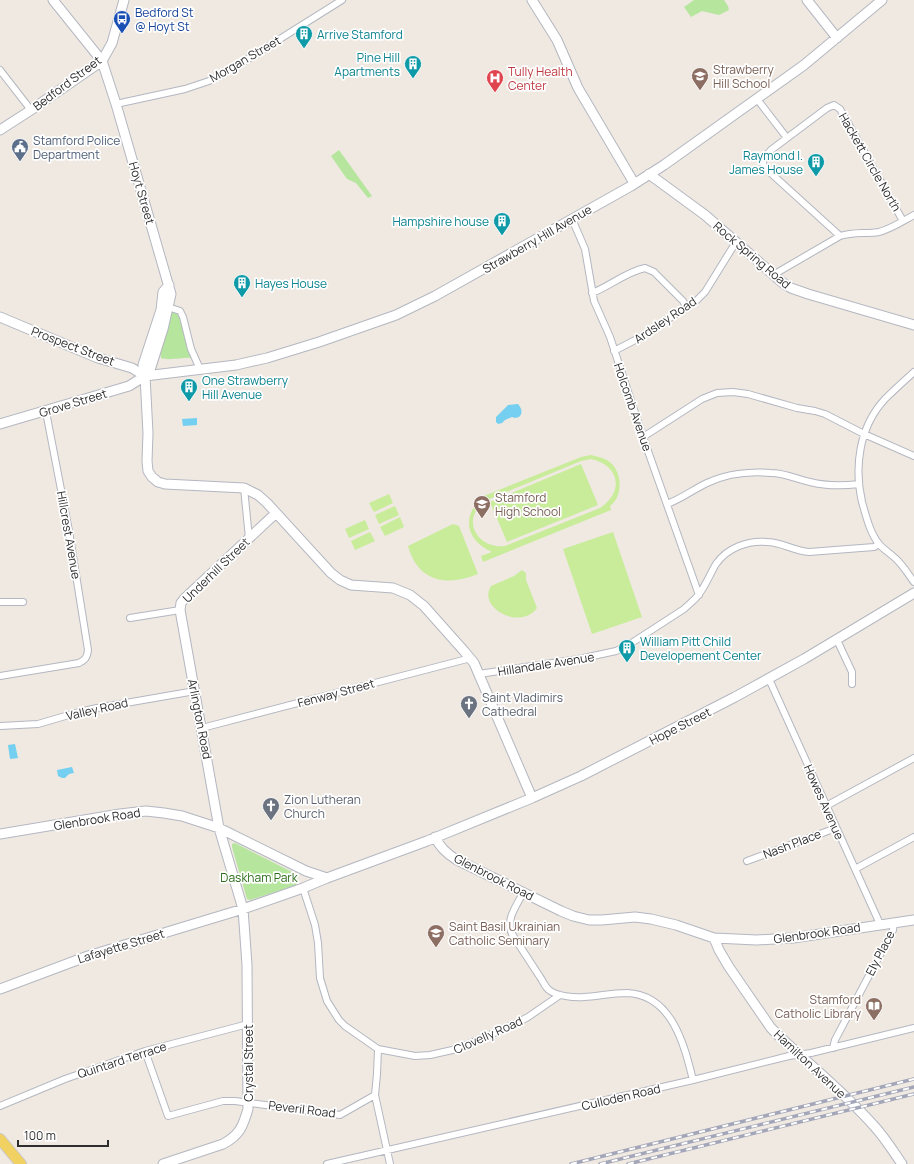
<svg xmlns="http://www.w3.org/2000/svg" width="914" height="1164" viewBox="0 0 914 1164" font-family="Manrope,sans-serif">
<style>
.green{fill:#b6e59e}
.pitch{fill:#c9ec9a;fill-rule:evenodd}
.water{fill:#75cff0}
.lines{fill:none;stroke-linecap:round;stroke-linejoin:round}
.street-casing{stroke:#b4b7c1;stroke-width:8}
.secondary-casing{stroke:#b4b7c1;stroke-width:11}
.primary-casing{stroke:#c9c9c9;stroke-width:12}
.street{stroke:#fff;stroke-width:6}
.secondary{stroke:#fff;stroke-width:9}
.primary{stroke:#f2d163;stroke-width:10}
.rail-casing{stroke:#a3a6b8;stroke-width:3.5}
.rail{stroke:#fff;stroke-width:2;stroke-dasharray:6;stroke-linecap:butt}
.labels{text-anchor:middle;dominant-baseline:central;stroke-width:3.5;stroke-linejoin:round;paint-order:stroke}
.transit-label{font-size:12px;fill:#164399;stroke:#fff;text-anchor:start}
.culture-label{font-size:12px;fill:#0d838f;stroke:#fff;text-anchor:start}
.street-label{font-size:12px;fill:#2e2e2e;stroke:#fff}
.education-label{font-size:12px;fill:#785e54;stroke:#fff;text-anchor:start}
.health-label{font-size:12px;fill:#be3a42;stroke:#fff;text-anchor:start}
.service-label{font-size:12px;fill:#4e5e75;stroke:#fff;text-anchor:start}
.worship-label{font-size:12px;fill:#5b616d;stroke:#fff;text-anchor:start}
.park-label{font-size:12px;fill:#2c6e1b;stroke:#fff}
</style>
<rect width="100%" height="100%" fill="#efe9e1"/>
<!-- green -->
<path class="green" d="M694,0H724L728,6L729,10L719,15L702,11L691,17L684,7Z
M339,150L372,196L368,198L356,183L347,179L331,156Z
M172,311L179,314L192,358C183,357 168,361 161,358L160,351Z
M235,843L296,874L298,879L296,885L250,900L247,899L232,847V844Z"/>
<!-- pitch -->
<path class="pitch" d="M591,455C599,457 606,458 612,464C622,474 623,497 610,506L611,510L483,562L481,556L492,552C465,540 461,515 484,496L581,457ZM591,459C619,465 625,491 600,508L505,546C475,549 460,516 487,500L581,461Z
M581,464L598,505L507,542L490,502Z
M389,494L393,503L374,512L369,503Z
M395,506L399,515L379,524L375,515Z
M400,517L404,527L385,536L380,527Z
M365,520L369,529L349,538L345,529Z
M453,524L459,526L478,574C447,587 418,582 408,546Z
M370,532L375,541L355,550L351,541Z
M613,532L642,617L592,634L563,549Z
M522,570L526,573V580L537,608C521,631 477,608 491,586L514,576Z"/>
<!-- water -->
<path class="water" d="M518,404C522,409 523,413 519,417L515,418L512,417L505,420L502,423L498,424L496,422V417L508,405Z
M197,418V425L183,426L182,419Z
M15,744L18,758L10,759L8,745Z
M72,767L74,773L69,774L65,778H62L58,776L57,770Z"/>
<g class="lines">
<defs>
<path id="street" d="M0,70L31,110
M757,99L787,138
M116,104L185,89L212,80L240,64L342,0
M572,219L585,249L594,301L610,337L643,437L699,595
M840,236L764,167L763,162L765,157L771,150L827,108L834,105L840,109L903,221
M773,275L840,236C853,232 866,234 879,232C891,229 903,221 914,215
M592,293C610,286 626,272 645,268L654,272L683,301L686,307
M168,307L180,311L183,317L191,349L200,369
M614,351L639,338L696,301L705,292L736,242
M914,372C904,381 894,390 885,399C859,427 854,467 862,502C866,516 870,533 879,544C884,550 890,553 895,558C903,565 908,574 914,582
M643,437L702,399L717,393L733,392L748,394L797,408L815,411L825,414L864,434L914,456
M244,488L249,538
M667,504C681,499 694,489 707,483C726,474 750,471 771,473C784,473 797,479 810,482C826,486 842,486 859,484
M0,602H23
M130,618L180,610
M837,640L852,672V684
M479,674L579,659L616,651L630,644L684,609C689,604 695,600 699,594C706,585 710,574 716,564C727,548 748,540 767,542C781,542 794,551 809,552L874,547L879,544
M0,676L79,663C85,660 87,658 88,650L69,531L47,417V411
M769,679L880,924
M0,726L38,724L79,712L97,708L195,691
M202,728L471,658
M826,806L914,758
M747,861L836,828
M855,869L914,837
M303,888L315,925L318,943L320,978L327,1001L339,1020L345,1026L378,1049L415,1056L430,1055L457,1049L515,1024L528,1017L560,995
M523,893C517,905 505,920 512,934C521,948 531,963 540,977C543,981 545,987 549,990C556,996 575,998 584,997C598,996 613,993 627,993C672,995 684,1044 693,1080
M833,1048L835,1040L893,930L894,922
M378,1049L377,1074L375,1095L390,1164
M145,1051L168,1116L223,1101H235L340,1115L375,1095
M0,1106L65,1079L145,1051L248,1024
M327,1164L693,1080L789,1056L811,1053L914,1028"/>
<path id="secondary" d="M532,0L557,40L578,88L634,183
M807,0L837,38
M0,130L31,110L102,61L112,43L124,0
M649,174L705,215L783,283L791,288L808,294L914,325
M169,285L163,292L161,310L143,365L145,376L148,433L147,461L148,471L152,477L158,482L165,484L244,488L258,495L267,503L331,573L340,580L351,585L393,588L410,595L424,606L464,651L474,663L532,798
M0,317L98,358L132,368L145,376
M145,376L236,365L267,358L319,342L376,322L396,315L435,296L631,186L664,165L804,65L882,0
M0,424L129,386L145,376L150,370L163,329L171,294L116,104L102,61L53,0
M0,834L120,814L146,811L164,813L182,816L219,828L306,871L327,878
M435,837C440,848 447,854 457,860L561,911L573,916L589,920H602L635,917L651,919L676,925L714,938L757,940L793,938L914,920
M714,938L719,950L729,967L771,1028L779,1036C811,1066 846,1094 875,1127C885,1138 893,1151 902,1164
M0,989L88,956L243,909L303,888L327,878L427,841L532,798L581,776L735,697L804,659L914,593
M163,1164L223,1144C240,1135 243,1126 248,1109L247,965L243,909L219,828L180,610L181,603L185,598L276,513"/>
<path id="primary" d="M0,1139L21,1164"/>
</defs>
<!-- street casing -->
<use href="#street" class="street-casing"/>
<!-- secondary casing -->
<use href="#secondary" class="secondary-casing"/>
<!-- primary casing -->
<use href="#primary" class="primary-casing"/>
<!-- street -->
<use href="#street" class="street"/>
<!-- secondary -->
<use href="#secondary" class="secondary"/>
<!-- primary -->
<use href="#primary" class="primary"/>
<defs>
<path id="rail" d="M571,1164L914,1079
M600,1164L914,1087
M628,1164L914,1094"/>
</defs>
<!-- rail casing -->
<use href="#rail" class="rail-casing"/>
<!-- rail -->
<use href="#rail" class="rail"/>
</g>
<!-- icons -->
<defs>
<symbol id="bus-pin" viewBox="-11 -11 22 30"><path d="M0 17L-7.5 6A9.5 9.5 0 1 1 7.5 6Z" fill="#1a4fb4" stroke="#fff"/><path d="M-5-6H5V4H4V6H2V4H-2V6H-4V4H-5ZM-3.5-4V0h7V-4ZM-3.5 1.2v1.5H-2V1.2ZM2 1.2v1.5H3.5V1.2Z" fill="#fff"/></symbol>
<symbol id="building-pin" viewBox="-11 -11 22 30"><path d="M0 17L-7.5 6A9.5 9.5 0 1 1 7.5 6Z" fill="#0f9aa8" stroke="#fff"/><path d="M-4-6H4V6H1V3H-1V6H-4ZM-2.5-4.3h1.7v1.8h-1.7ZM.8-4.3h1.7v1.8H.8ZM-2.5-1h1.7V.8h-1.7ZM.8-1h1.7V.8H.8Z" fill="#fff"/></symbol>
<symbol id="school-pin" viewBox="-11 -11 22 30"><path d="M0 17L-7.5 6A9.5 9.5 0 1 1 7.5 6Z" fill="#8d6e63" stroke="#fff"/><path d="M0-5L7-2L0 1L-7-2ZM-4 1L0 2.5L4 1V4Q0 6-4 4Z" fill="#fff"/></symbol>
<symbol id="hospital-pin" viewBox="-11 -11 22 30"><path d="M0 17L-7.5 6A9.5 9.5 0 1 1 7.5 6Z" fill="#e0444e" stroke="#fff"/><path d="M-5-5h3v3.5h4V-5h3V5h-3V1.5h-4V5h-3Z" fill="#fff"/></symbol>
<symbol id="civic-pin" viewBox="-11 -11 22 30"><path d="M0 17L-7.5 6A9.5 9.5 0 1 1 7.5 6Z" fill="#5c6f8a" stroke="#fff"/><path d="M-.6-6.5H3V-4.5H.6V-3L4-1V1h2V6H-6V1h2V-1L-.6-3ZM-1.2 2.5V6h2.4V2.5Z" fill="#fff"/></symbol>
<symbol id="church-pin" viewBox="-11 -11 22 30"><path d="M0 17L-7.5 6A9.5 9.5 0 1 1 7.5 6Z" fill="#6b7280" stroke="#fff"/><path d="M-1.2-6h2.4v3.5h3.3v2.4h-3.3V6h-2.4V-.1h-3.3v-2.4h3.3Z" fill="#fff"/></symbol>
<symbol id="university-pin" viewBox="-11 -11 22 30"><path d="M0 17L-7.5 6A9.5 9.5 0 1 1 7.5 6Z" fill="#8d6e63" stroke="#fff"/><path d="M0-5L7-2L0 1L-7-2ZM-4 1L0 2.5L4 1V4Q0 6-4 4Z" fill="#fff"/></symbol>
<symbol id="library-pin" viewBox="-11 -11 22 30"><path d="M0 17L-7.5 6A9.5 9.5 0 1 1 7.5 6Z" fill="#8d6e63" stroke="#fff"/><path d="M-6-4Q-3-5.5-.7-3.5V5Q-3 3-6 4ZM6-4Q3-5.5 .7-3.5V5Q3 3 6 4Z" fill="#fff"/></symbol>
</defs>
<g fill-rule="evenodd">
<use href="#bus-pin" x="112" y="9" width="20" height="27"/>
<use href="#building-pin" x="294" y="24" width="20" height="27"/>
<use href="#building-pin" x="403" y="54" width="20" height="27"/>
<use href="#school-pin" x="690" y="66" width="20" height="27"/>
<use href="#hospital-pin" x="485" y="68" width="20" height="27"/>
<use href="#civic-pin" x="10" y="137" width="20" height="27"/>
<use href="#building-pin" x="806" y="152" width="20" height="27"/>
<use href="#building-pin" x="492" y="211" width="20" height="27"/>
<use href="#building-pin" x="232" y="273" width="20" height="27"/>
<use href="#building-pin" x="179" y="377" width="20" height="27"/>
<use href="#school-pin" x="472" y="494" width="20" height="27"/>
<use href="#building-pin" x="617" y="638" width="20" height="27"/>
<use href="#church-pin" x="459" y="694" width="20" height="27"/>
<use href="#church-pin" x="261" y="796" width="20" height="27"/>
<use href="#university-pin" x="426" y="923" width="20" height="27"/>
<use href="#library-pin" x="864" y="996" width="20" height="27"/>
</g>
<g class="labels">
<!-- transit labels -->
<g class="transit-label">
<text x="135" y="12">Bedford St<tspan x="135" dy="14">@ Hoyt St</tspan></text>
</g>
<!-- culture labels -->
<g class="culture-label">
<text x="317" y="34">Arrive Stamford</text>
<text x="400" y="57" text-anchor="end">Pine Hill<tspan x="400" dy="14">Apartments</tspan></text>
<text x="803" y="155" text-anchor="end">Raymond I.<tspan x="803" dy="14">James House</tspan></text>
<text x="489" y="221" text-anchor="end">Hampshire house</text>
<text x="255" y="283">Hayes House</text>
<text x="202" y="380">One Strawberry<tspan x="202" dy="14">Hill Avenue</tspan></text>
<text x="640" y="641">William Pitt Child<tspan x="640" dy="14">Developement Center</tspan></text>
</g>
<!-- street labels -->
<g class="street-label">
<text transform="translate(245 59) rotate(-30)">Morgan Street</text>
<text transform="translate(67 83) rotate(-37)">Bedford Street</text>
<text transform="translate(870 162) rotate(60)">Hackett Circle North</text>
<text transform="translate(142 193) rotate(74)">Hoyt Street</text>
<text transform="translate(537 239) rotate(-30)">Strawberry Hill Avenue</text>
<text transform="translate(752 255) rotate(40)">Rock Spring Road</text>
<text transform="translate(665 320) rotate(-34)">Ardsley Road</text>
<text transform="translate(73 346) rotate(21)">Prospect Street</text>
<text transform="translate(73 403) rotate(-17)">Grove Street</text>
<text transform="translate(633 407) rotate(71)">Holcomb Avenue</text>
<text transform="translate(69 535) rotate(80)">Hillcrest Avenue</text>
<text transform="translate(216 570) rotate(-44)">Underhill Street</text>
<text transform="translate(546 664) rotate(-9)">Hillandale Avenue</text>
<text transform="translate(336 693) rotate(-15)">Fenway Street</text>
<text transform="translate(97 709) rotate(-13)">Valley Road</text>
<text transform="translate(200 719) rotate(79)">Arlington Road</text>
<text transform="translate(680 726) rotate(-27)">Hope Street</text>
<text transform="translate(824 802) rotate(66)">Howes Avenue</text>
<text transform="translate(97 819) rotate(-9)">Glenbrook Road</text>
<text transform="translate(792 844) rotate(-21)">Nash Place</text>
<text transform="translate(494 877) rotate(27)">Glenbrook Road</text>
<text transform="translate(817 933) rotate(-8)">Glenbrook Road</text>
<text transform="translate(121 946) rotate(-17)">Lafayette Street</text>
<text transform="translate(880 953) rotate(-63)">Ely Place</text>
<text transform="translate(488 1035) rotate(-24)">Clovelly Road</text>
<text transform="translate(122 1060) rotate(-18)">Quintard Terrace</text>
<text transform="translate(248 1063) rotate(-90)">Crystal Street</text>
<text transform="translate(810 1064) rotate(43)">Hamilton Avenue</text>
<text transform="translate(621 1097) rotate(-13)">Culloden Road</text>
<text transform="translate(302 1109) rotate(7)">Peveril Road</text>
</g>
<!-- education labels -->
<g class="education-label">
<text x="713" y="69">Strawberry<tspan x="713" dy="14">Hill School</tspan></text>
<text x="495" y="497">Stamford<tspan x="495" dy="14">High School</tspan></text>
<text x="449" y="926">Saint Basil Ukrainian<tspan x="449" dy="14">Catholic Seminary</tspan></text>
<text x="861" y="999" text-anchor="end">Stamford<tspan x="861" dy="14">Catholic Library</tspan></text>
</g>
<!-- health labels -->
<g class="health-label">
<text x="508" y="71">Tully Health<tspan x="508" dy="14">Center</tspan></text>
</g>
<!-- service labels -->
<g class="service-label">
<text x="33" y="140">Stamford Police<tspan x="33" dy="14">Department</tspan></text>
</g>
<!-- worship labels -->
<g class="worship-label">
<text x="482" y="697">Saint Vladimirs<tspan x="482" dy="14">Cathedral</tspan></text>
<text x="284" y="799">Zion Lutheran<tspan x="284" dy="14">Church</tspan></text>
</g>
<!-- park labels -->
<g class="park-label">
<text x="259" y="877">Daskham Park</text>
</g>
</g>
<!-- scale -->
<path d="M18 1140v6h90v-6" fill="none" stroke="#2e2e2e" stroke-width="2"/>
<text x="24" y="1140" font-size="12" fill="#2e2e2e" stroke="#ffffff" stroke-width="3" paint-order="stroke">100 m</text>
</svg>
